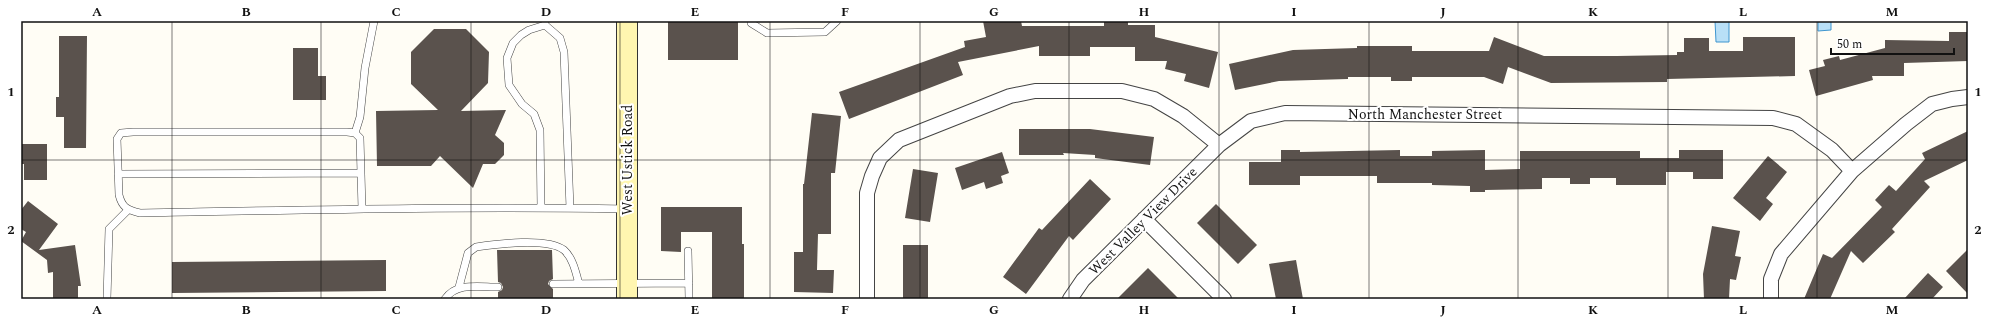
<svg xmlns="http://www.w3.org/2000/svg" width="1989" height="320" viewBox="0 0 1989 320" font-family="Spectral,serif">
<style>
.water{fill:#b9e0f7;stroke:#3f96cf}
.building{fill:#5a524d}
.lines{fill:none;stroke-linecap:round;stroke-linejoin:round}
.service-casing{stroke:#444;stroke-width:8}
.minor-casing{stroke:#444;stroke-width:16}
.secondary-casing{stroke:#333;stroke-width:22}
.service{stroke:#fff;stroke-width:7}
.minor{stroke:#fff;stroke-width:14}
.secondary{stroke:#fff6b0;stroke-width:20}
.grid{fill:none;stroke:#111;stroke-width:1;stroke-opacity:0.55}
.labels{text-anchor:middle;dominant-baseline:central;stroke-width:4;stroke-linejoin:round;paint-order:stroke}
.street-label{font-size:14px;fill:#111;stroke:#fff}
.neatline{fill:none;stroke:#111;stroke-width:1.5}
.grid-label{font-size:13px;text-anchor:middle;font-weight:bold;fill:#111}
</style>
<rect width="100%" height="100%" fill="#fffdf5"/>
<!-- water -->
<path class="water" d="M1715,21H1729V42H1716Z
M1818,21H1831V30L1818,31Z"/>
<!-- building -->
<path class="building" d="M668,21H738V60H668Z
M983,21H1021L1022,26H1104V21H1128V25H1155V37L1218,52L1209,88L1184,81L1186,74L1165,69L1167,61H1135V47H1090V56H1039V46L958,62L963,75L849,119L839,92L965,47L964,41L986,37Z
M434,29H466L489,52L488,83L461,111L506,110L495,135L504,143V155L495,164H483L473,188L440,156L431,166H377L376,111L438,110L411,84V52Z
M1949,32H1968V61L1904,63V76H1872L1873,80L1816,96L1809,70L1825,66L1823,60L1839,56L1840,60L1885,48V40L1949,41Z
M59,36H87L86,148H64V117H56V97H59Z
M1494,37L1544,56H1617L1677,55V52H1684V38H1709V51H1743V37H1795V76L1667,79V82L1551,83L1508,67L1503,84L1484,77H1412V81H1391V77H1348V79L1279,81L1235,90L1229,64L1293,50L1357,48V46H1412V51H1489Z
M293,48H318V76H326V100H293Z
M812,113L841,116L835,173H831V234H818L817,270H834L833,293L794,292V252H803V184H804Z
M1019,129H1090L1154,137L1150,165L1095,158V155L1063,153L1064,155H1019Z
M1968,131V160L1924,181L1930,187L1892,229L1895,232L1863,263L1851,251L1830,299H1804L1823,254L1832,258L1882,207L1875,200L1889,185L1896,191L1925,159L1922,153Z
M21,144H47V180H24V164H21Z
M1281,150H1300V152L1400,150V156H1432V151L1485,150V170L1520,169V151H1640V158H1679V150H1723V179H1693V172H1666V185H1616V178H1590V184H1570V178H1542V189L1485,190V192H1470V186L1432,185V183H1377V176H1300V185H1249V162H1281Z
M1002,152L1009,173L1001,176L1003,183L986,189L984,182L962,190L955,168Z
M1768,156L1787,172L1766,198L1773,204L1760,221L1733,198Z
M913,169L938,173L930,222L905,218Z
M1090,179L1111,199L1073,240L1069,236L1026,294L1003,277L1039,228L1042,230Z
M28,201L58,224L39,250L75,245L81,286H78V299H53V272L48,273L47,260L21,241L26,232L21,229V210Z
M1216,204L1257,245L1238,264L1197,223Z
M661,207H742V244H744V299H712V232H681V252L661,251Z
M1712,226L1740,231L1735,256L1741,257L1736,280L1730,279L1729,299H1704L1703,274Z
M903,245H928V299H903Z
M1968,249V294L1946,271Z
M497,250H552L553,279L549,281L548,284L553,289V299H498V292L502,290L503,287L501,283L498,282Z
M386,260V291L172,293V262Z
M1296,260L1303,299H1276L1269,264Z
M1148,268L1179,299H1117Z
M1928,273L1943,287L1932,299H1904Z"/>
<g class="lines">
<defs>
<path id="service" d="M545,21V25L560,38L564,52L570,208
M751,21V23L767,33L825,32L837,21
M355,133L360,117L365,68L374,21
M118,174L361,173
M541,208L540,130L534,114L522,104L509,85L507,58L513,43L521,35L529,30L545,25
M362,209L360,138L355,133L347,132H133L121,133L117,139L119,195C122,207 127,210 140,213C302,210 464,206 626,209
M688,251L689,299
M553,284L689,283
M459,287L468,253L476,247C497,244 547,237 564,250C573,258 576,273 579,284
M107,299L109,229L128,210
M445,299C456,282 479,287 498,287"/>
<path id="minor" d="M1144,219L1224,299
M867,299V193L872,176L880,158L899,140L1010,96L1035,91H1122L1154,99L1183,116L1219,145L1251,121L1285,113L1773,118L1796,124L1832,150L1852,171
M1070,299L1083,280L1219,145
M1771,299V279L1781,254L1852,171L1906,124L1932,104L1952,99L1968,97"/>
<path id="secondary" d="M627,299V21"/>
</defs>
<!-- service casing -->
<use href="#service" class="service-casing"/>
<!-- minor casing -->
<use href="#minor" class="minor-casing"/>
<!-- secondary casing -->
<use href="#secondary" class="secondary-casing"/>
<!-- service -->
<use href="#service" class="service"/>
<!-- minor -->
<use href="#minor" class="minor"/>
<!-- secondary -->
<use href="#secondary" class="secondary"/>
</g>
<!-- grid -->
<path class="grid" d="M172,21V299M321,21V299M471,21V299M620,21V299M770,21V299M920,21V299M1069,21V299M1219,21V299M1369,21V299M1518,21V299M1668,21V299M1817,21V299M21,160H1968"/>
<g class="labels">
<!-- street labels -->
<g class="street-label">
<text x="1425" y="114">North Manchester Street</text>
<text transform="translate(627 160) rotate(-90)">West Ustick Road</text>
<text transform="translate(1143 221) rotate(-45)">West Valley View Drive</text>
</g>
</g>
<!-- border -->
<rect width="1989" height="320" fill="none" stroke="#ffffff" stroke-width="44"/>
<!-- scale -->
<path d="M1831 48v6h123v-6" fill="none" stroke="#111111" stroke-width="2"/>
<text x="1837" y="48" font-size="12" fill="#111111" stroke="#ffffff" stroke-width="3" paint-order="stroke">50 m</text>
<rect x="22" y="22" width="1945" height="276" class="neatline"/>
<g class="grid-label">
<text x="97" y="16">A</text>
<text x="246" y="16">B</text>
<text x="396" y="16">C</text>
<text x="546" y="16">D</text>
<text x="695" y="16">E</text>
<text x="845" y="16">F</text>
<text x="994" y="16">G</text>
<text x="1144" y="16">H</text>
<text x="1294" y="16">I</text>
<text x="1443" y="16">J</text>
<text x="1593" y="16">K</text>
<text x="1743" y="16">L</text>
<text x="1892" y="16">M</text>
<text x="11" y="96">1</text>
<text x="1978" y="96">1</text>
<text x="11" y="234">2</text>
<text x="1978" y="234">2</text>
<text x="97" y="314">A</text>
<text x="246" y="314">B</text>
<text x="396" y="314">C</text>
<text x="546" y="314">D</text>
<text x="695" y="314">E</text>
<text x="845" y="314">F</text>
<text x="994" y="314">G</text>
<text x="1144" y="314">H</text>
<text x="1294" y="314">I</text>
<text x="1443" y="314">J</text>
<text x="1593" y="314">K</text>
<text x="1743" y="314">L</text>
<text x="1892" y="314">M</text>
</g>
</svg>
